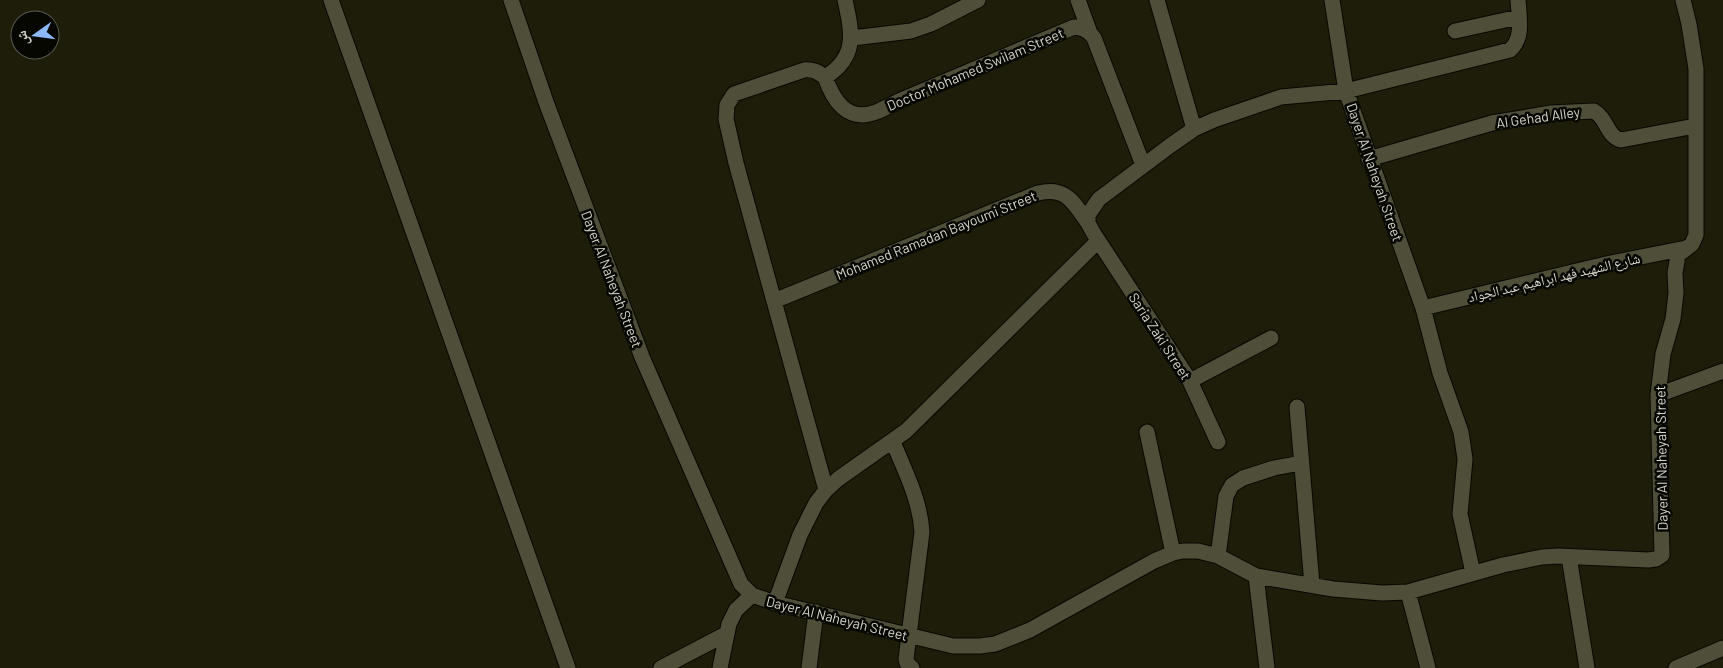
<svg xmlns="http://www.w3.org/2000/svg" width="1723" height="668" viewBox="0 0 1723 668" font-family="Barlow,'Noto Naskh Arabic',sans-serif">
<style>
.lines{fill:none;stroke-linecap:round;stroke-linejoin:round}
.minor-casing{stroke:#080700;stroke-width:17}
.minor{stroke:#4e4e39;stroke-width:15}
.labels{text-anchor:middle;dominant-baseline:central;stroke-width:5;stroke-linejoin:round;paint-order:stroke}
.street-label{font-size:14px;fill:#d6d6ca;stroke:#070702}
</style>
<rect width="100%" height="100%" fill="#1d1d0a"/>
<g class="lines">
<defs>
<path id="minor" d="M331,0L568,668
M511,0L546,102L642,357L741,584L752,595L775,603L953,646H980L995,644L1030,630L1154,561L1173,553L1183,551H1198L1218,556L1256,576L1333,589L1382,593L1408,592L1503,565L1542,557L1558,556L1648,560L1656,559L1662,555L1658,395L1663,354L1673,319L1676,293L1675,273L1678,255L1692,244L1696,235V69L1689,24L1683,0
M1078,0L1090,33
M1157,0L1194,129
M1332,0L1346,91L1423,308L1440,373L1461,432L1465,459L1460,514L1473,573
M1455,31L1519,17
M852,38L911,31L931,24L978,0
M825,77C833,100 847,123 876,112C884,109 892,104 901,100L1074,27C1083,28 1088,30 1094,38L1143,165
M1369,159L1492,123L1551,113L1594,111C1607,118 1607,137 1621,140L1695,126
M774,301L1038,193C1066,186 1073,202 1088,223
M1423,308L1606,264L1686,248
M1190,381L1271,338
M1658,395L1723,371
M1297,407L1312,585
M1147,432L1173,553
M893,442C905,471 920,500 922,532L906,659L907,663L912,668
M1218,442L1190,381L1094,234L1088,223V215L1099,199L1171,145L1194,129L1214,120L1281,97L1346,91L1510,50C1524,38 1519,17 1518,0
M826,490L736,163L726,119L727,105L734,94L804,70C813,69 818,72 825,77C858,57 852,32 845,0
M1218,556L1226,496L1232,485L1243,478L1274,468L1301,463
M1569,557L1587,668
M1256,576L1267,668
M1408,592L1428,668
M775,603L800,535L816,503L826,490L838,479L906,431L1098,241
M661,668L726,634
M720,668L729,624L736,610L752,595
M809,668L816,612
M1676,668L1723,648"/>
</defs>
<!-- minor casing -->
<use href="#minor" class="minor-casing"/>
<!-- minor -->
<use href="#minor" class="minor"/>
</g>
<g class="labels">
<!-- street labels -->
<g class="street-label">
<text transform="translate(975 69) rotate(-23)">Doctor Mohamed Swilam Street</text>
<text transform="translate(1538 117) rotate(-8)">Al Gehad Alley</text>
<text transform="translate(1375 172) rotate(71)">Dayer Al Naheyah Street</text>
<text transform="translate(936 235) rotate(-22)">Mohamed Ramadan Bayoumi Street</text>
<text transform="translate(1554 277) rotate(-13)">شارع الشهيد فهد ابراهيم عبد الجواد</text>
<text transform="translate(612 279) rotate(69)">Dayer Al Naheyah Street</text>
<text transform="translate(1160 336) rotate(57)">Saria Zaki Street</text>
<text transform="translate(1661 458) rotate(-91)">Dayer Al Naheyah Street</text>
<text transform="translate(837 618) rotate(14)">Dayer Al Naheyah Street</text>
</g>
</g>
<!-- north arrow -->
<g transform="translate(35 35) rotate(256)"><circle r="24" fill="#070702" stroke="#5a5a52"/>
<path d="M0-4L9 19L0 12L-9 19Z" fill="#8bb9fc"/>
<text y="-8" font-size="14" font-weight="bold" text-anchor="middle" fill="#d6d6ca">ش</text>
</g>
</svg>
